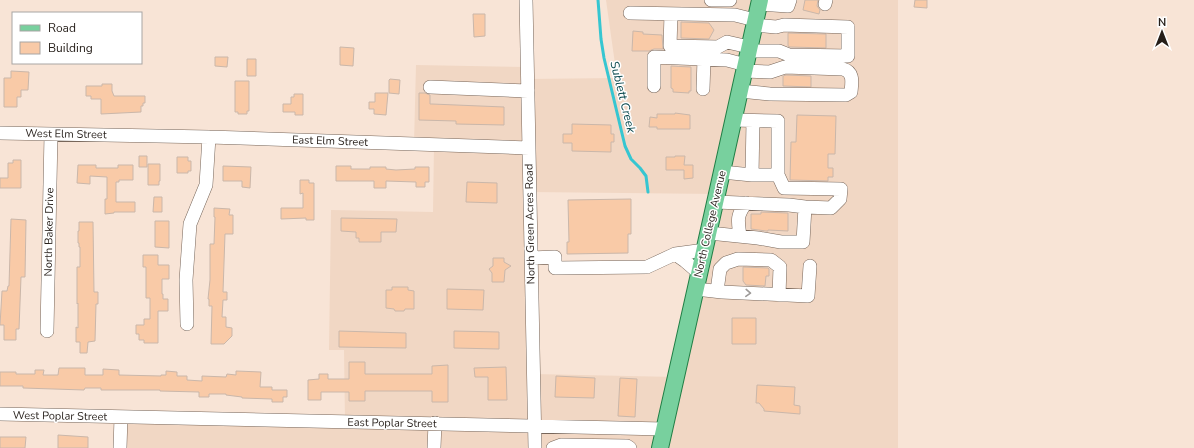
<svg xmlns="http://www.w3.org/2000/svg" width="1194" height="448" viewBox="0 0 1194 448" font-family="'Nunito Sans',sans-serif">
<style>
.built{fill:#f1d7c4;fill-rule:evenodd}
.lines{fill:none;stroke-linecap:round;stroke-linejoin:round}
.stream{stroke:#36c6d1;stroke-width:3}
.building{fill:#f9caa7;stroke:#cab7aa}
.minor-casing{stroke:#77665a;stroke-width:14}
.major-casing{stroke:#207e45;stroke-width:18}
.minor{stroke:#fff;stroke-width:13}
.major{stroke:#78d09e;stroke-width:16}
.oneway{stroke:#9d9a98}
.labels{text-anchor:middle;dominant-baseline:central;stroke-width:3;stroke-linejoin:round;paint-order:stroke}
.street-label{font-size:11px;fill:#251e19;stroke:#fff}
.water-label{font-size:12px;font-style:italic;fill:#05454a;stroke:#fff}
</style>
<rect width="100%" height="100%" fill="#f8e4d6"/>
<!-- built -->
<path class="built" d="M606,0H898V448H120L121,417L345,422L344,350H329L331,210L433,212L434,145L414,144L416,65L527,67L528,79L617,78ZM530,192L717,194L676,377L533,374Z"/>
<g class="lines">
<!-- stream -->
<path class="stream" d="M598,0L601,39L604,58L625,146L631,159L640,168L646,176L648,192"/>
</g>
<!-- building -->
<path class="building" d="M805,0H818L817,6L820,10L819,14L803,10Z
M915,0H927V8L914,7Z
M473,14H485V36L474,37Z
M681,22L709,23L714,30L709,39L681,38Z
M633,31L643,32V34L662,35L663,49H654L649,51H632Z
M788,33L826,34V48L790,47L788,46Z
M340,47L354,48L353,66L340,65Z
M215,57H228L227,67L215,66Z
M247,59H256V76H247Z
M671,66L691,67V91H689V93L673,92V89L671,88Z
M11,71L29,72L28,90H21V97H17V107H4V78H11Z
M786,75L811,76V87L783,86V76Z
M390,79L400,80L399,94L389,93V80Z
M235,81H249V111H247V114H238V112H235Z
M102,84H112V91L114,96H145V103H143V106H141V112L101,114V99H91V96H86V86H102Z
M375,93H388L386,115L374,114V109H369V102H375Z
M419,93H425L430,95V104H432L504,107V125L456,124V121L419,120Z
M294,94H303V115H295V112H283V104H291V97H294Z
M675,113L690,115V129H657V127H649L650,117L657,118V114H675Z
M797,115L836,116L835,154H828V168H833V177H828V181L790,180L791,142H796Z
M572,124L611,125V134H614V142H611V152L572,151V143H563V134H572Z
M139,156H147V167H139Z
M675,156H685L684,165H693V178L684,179V170H666V157H675Z
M177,157H188V161H191V171H188V173H177Z
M13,160H21V188H0V178H8V163H13Z
M148,164H160V181H159V185H148Z
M78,165H96V168H118V165H133V180H119V182H116V202H135V212H114V213L105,214V199H107V177L90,176V184L77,183Z
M223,166L251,167L250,188L242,187V181H223Z
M336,166H351V169H370V167H386V169L396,170L415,169V167H429V182H425V187H416V182L386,181V188H374V181H336Z
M300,180H309V183H314V220H306V218L281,219V208H303V193L300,194Z
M467,182L497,183V203L466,202Z
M154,197H162V212H153Z
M631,199V234H628V253L567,254V242H569L568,200Z
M214,208L230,209L229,215H233V234H225L223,292H227V300H223L222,317H226V327L232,328V336L224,344H211L212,306H209V299H208L210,280V244H214L215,217H214Z
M761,212L788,213V231L768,230V231H766L751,229V214H761Z
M341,218L397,219L396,232H381V242H359V238H356V232L341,231Z
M11,219L26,220L25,277H21L19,329H16V340H4V325H0L2,291H7L8,286H9Z
M155,221H169V248L155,247Z
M79,222H93L94,292H98V304H96L95,341L88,342L87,353H80V342H76V327L78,328V303L77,304V267H80V247H79V243H78V231H79Z
M143,255H158V265H169V279H162V294H163V299H168V311H158V343H144V340H139V334H136V325H144V319H150V298H146V267H143Z
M493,258H504V262L511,266L505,270L504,282H492V273L489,269L493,266Z
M743,267L768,268L769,269V276H766L765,286L746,285L743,281Z
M392,287H408V290L414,291V309H405L404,311H395L394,309L386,308V290H392Z
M447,289L484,290L483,310L447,309Z
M732,318H756V344H732Z
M339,331L406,333V348L339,347Z
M454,331L499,332V349L454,348Z
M349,362H365V374H432V366L448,365V402H432V391H365V401H349V392H321V400H308V380L319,379V374H328V379H349Z
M506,367L507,400H488V377H475L474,368Z
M59,368H85V375H103V369L119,370V375L161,376V375H166V371L177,372V376H187V380L202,381V376L226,377L227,374L236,375V371L261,372L260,387H272V390H287V397H283V402H272V399L242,398V397L226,395V394H209V397H199V392L160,391V390H101V388H85L84,390L23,388V386H0V372H16V374H35V370H44L43,375H58Z
M556,376L595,378L594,398L555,397Z
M620,378L637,379L635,417L618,416Z
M757,385L795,387L794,405L800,406V414L764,411V409L759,403H756Z
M58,435L88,437V448H58Z
M0,437H26L25,448H0Z"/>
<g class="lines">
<defs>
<path id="minor" d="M526,0L535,448
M711,0H730
M759,4L788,6L790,0
M825,4L826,0
M630,13L735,15L755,20
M671,14L670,46L718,47L727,42L749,47
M749,51H779L789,55L848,56V27L784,25L776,27L754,25
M654,86V57L727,60L746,65
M430,87L528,91
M703,89L704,59
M740,91L770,94L846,95L851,92C852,82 854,72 843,69L785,67L770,72L744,71
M0,133L209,137L529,148
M722,172L752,175H778V121L733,120
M752,175L753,121
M778,175L784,188L841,189L840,199L831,208L805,207
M709,233L758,238L781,242H803L805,207L789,205L716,202
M740,236C738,221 736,216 746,203
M675,254L685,261L699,273
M531,258L555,257V268L647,267L675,254L705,250
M696,289L722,292L808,296L810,266
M717,291L720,269L726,263L738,259L771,260L780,267L779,295
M187,324L186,280L190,224L206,185L209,137
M47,331L51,134
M0,414L664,429
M120,448L121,417
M434,448L435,423
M553,448L561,445L627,446L630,448"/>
<path id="major" d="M660,448L717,194L760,0"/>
</defs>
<!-- minor casing -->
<use href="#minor" class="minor-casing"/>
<!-- major casing -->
<use href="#major" class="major-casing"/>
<!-- minor -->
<use href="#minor" class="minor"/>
<!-- major -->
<use href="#major" class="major"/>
</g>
<!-- one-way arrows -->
<defs><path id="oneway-chevron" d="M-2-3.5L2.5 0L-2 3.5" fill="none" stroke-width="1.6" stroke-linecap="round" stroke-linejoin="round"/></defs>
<use class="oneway" href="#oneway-chevron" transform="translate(748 293) rotate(3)"/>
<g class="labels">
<!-- street labels -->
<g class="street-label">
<text transform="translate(66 134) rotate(1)">West Elm Street</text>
<text transform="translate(330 141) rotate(2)">East Elm Street</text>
<text transform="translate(530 224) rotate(-91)">North Green Acres Road</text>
<text transform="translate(710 224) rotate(-77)">North College Avenue</text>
<text transform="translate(49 232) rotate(-89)">North Baker Drive</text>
<text transform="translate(60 416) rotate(1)">West Poplar Street</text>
<text transform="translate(392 423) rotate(1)">East Poplar Street</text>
</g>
<!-- water labels -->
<g class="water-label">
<text transform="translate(623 97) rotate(76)">Sublett Creek</text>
</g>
</g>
<!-- legend -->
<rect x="12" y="12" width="130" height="52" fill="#ffffff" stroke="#a8a5a3"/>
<rect x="20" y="25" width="20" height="6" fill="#78d09e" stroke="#a8a5a3"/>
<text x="48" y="32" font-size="12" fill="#251e19">Road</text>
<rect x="20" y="42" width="20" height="12" fill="#f9caa7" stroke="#a8a5a3"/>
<text x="48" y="52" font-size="12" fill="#251e19">Building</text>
<!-- north arrow -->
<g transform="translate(1162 32)" stroke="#ffffff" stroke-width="3" paint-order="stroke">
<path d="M0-3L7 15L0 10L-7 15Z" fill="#251e19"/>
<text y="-6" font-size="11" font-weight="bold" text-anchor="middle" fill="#251e19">N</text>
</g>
</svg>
